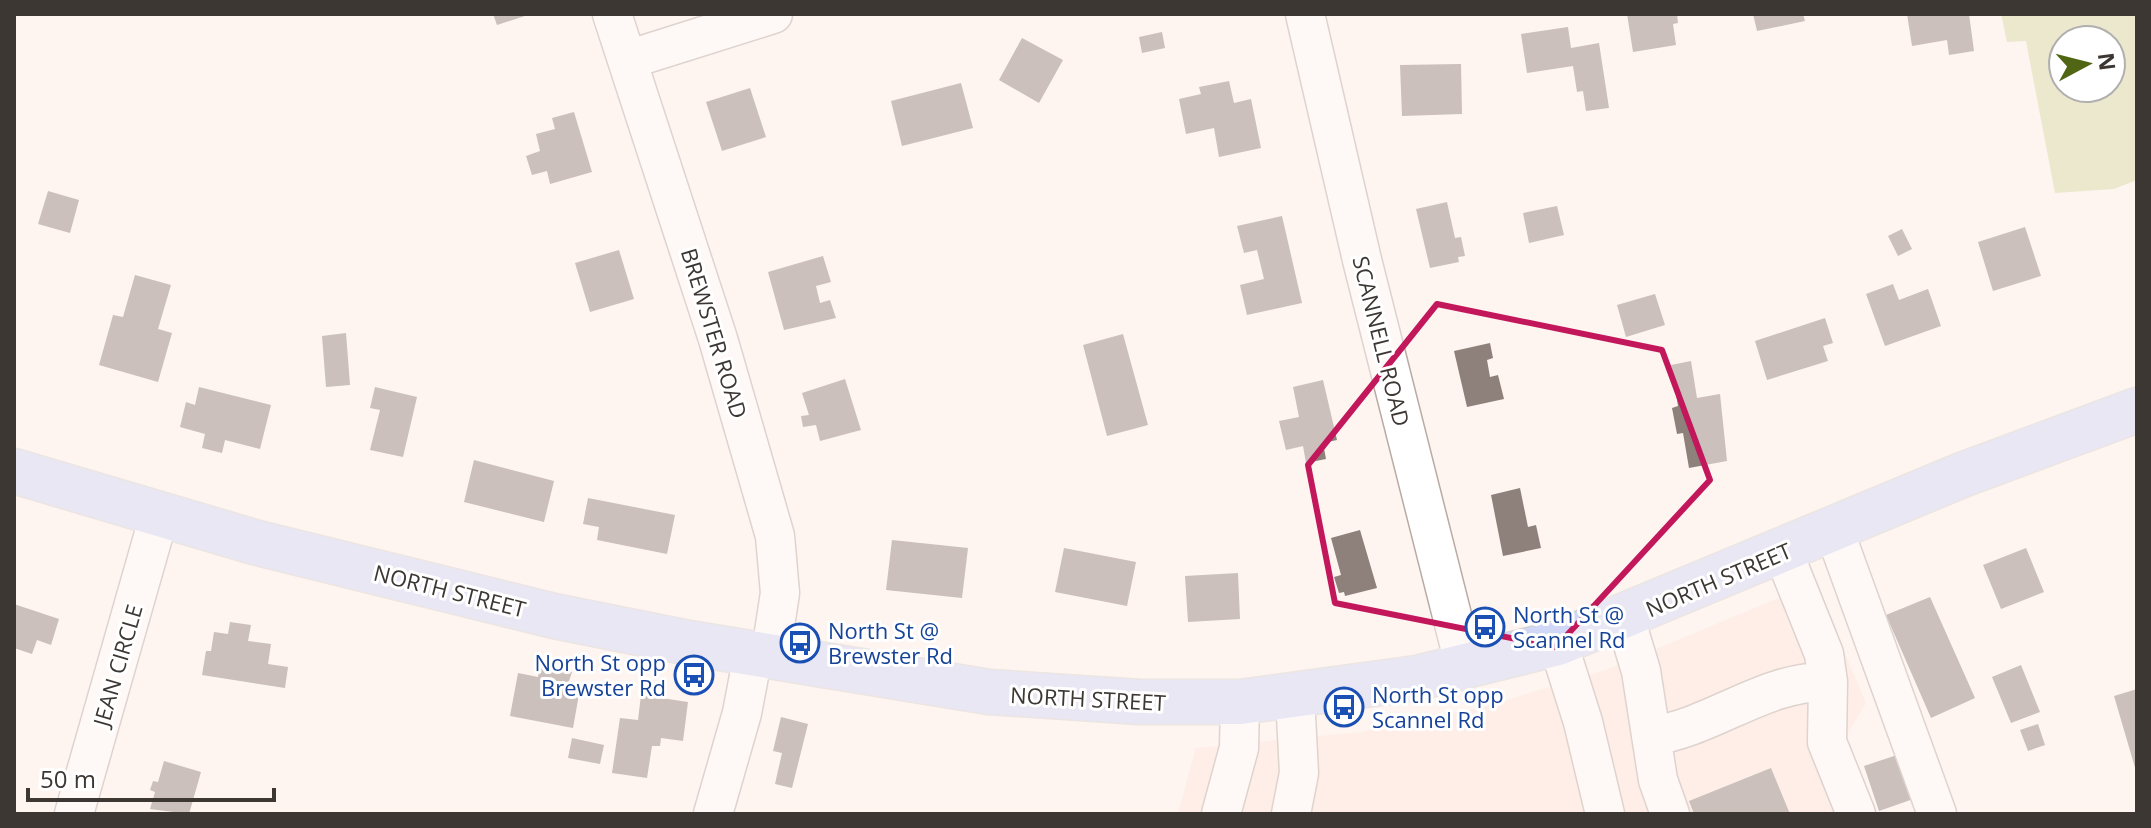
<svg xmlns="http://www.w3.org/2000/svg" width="2151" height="828" viewBox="0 0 2151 828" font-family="'Open Sans',sans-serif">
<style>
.built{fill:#fee6db}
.green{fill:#d4daa4;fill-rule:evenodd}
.building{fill:#8e807a}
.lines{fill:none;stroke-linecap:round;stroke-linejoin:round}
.minor-casing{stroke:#baaaa4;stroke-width:41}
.major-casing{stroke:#d4d3d2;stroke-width:47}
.minor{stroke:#fff;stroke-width:38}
.major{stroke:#d1d7f7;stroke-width:44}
.marked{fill:none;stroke:#c2185b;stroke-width:6;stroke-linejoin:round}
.labels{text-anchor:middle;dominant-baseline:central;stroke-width:6;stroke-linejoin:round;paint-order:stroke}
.street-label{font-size:22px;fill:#3d3734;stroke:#fff}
.transit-label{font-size:22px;fill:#164399;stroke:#fff;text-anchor:start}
</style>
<rect width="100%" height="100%" fill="#fef4f0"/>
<!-- built -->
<path class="built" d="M1815,583L1866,703L1842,743L1873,814H1178L1196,748L1361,732L1484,707L1606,670Z"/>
<!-- green -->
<path class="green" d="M2001,14H2137V180L2114,189L2055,193L2026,41L2007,42ZM2063,40H2111V88H2063Z"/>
<!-- building -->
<path class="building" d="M493,14H528V15L497,25Z
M1627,14H1677L1678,23L1673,24L1676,45L1633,52Z
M1753,14H1803L1805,21L1757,31Z
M1907,14H1969L1974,51L1949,55L1947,40L1912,46Z
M1568,27L1571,48L1599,43L1609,108L1586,111L1583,91L1577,92L1573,66L1527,73L1521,34Z
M1162,32L1165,48L1142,53L1139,37Z
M1022,38L1063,60L1039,103L999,80Z
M1461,64L1462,114L1402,116L1400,65Z
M1229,81L1234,103L1251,99L1261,148L1219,157L1214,128L1186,134L1179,99L1201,94L1199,87Z
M961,83L973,128L902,146L891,101Z
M750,88L766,137L722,151L706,102Z
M574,112L592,172L550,184L547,171L532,175L526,156L540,151L536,134L555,129L552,118Z
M48,191L79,200L70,233L38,224Z
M1447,202L1455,238L1461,237L1465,256L1458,257L1459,262L1430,268L1416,209Z
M1557,206L1564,235L1529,243L1523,213Z
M1282,216L1302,303L1247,315L1240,285L1264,279L1257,250L1244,253L1237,226Z
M2025,227L2041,276L1993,291L1978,242Z
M1902,229L1912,249L1898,256L1888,236Z
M619,250L634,299L590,312L575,263Z
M823,256L831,282L816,286L820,303L830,300L836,318L784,330L768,272Z
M135,275L171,285L158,329L172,333L158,382L99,365L113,315L123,317Z
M1893,284L1899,300L1928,289L1941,326L1885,346L1866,294Z
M1655,294L1665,325L1626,337L1617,305Z
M1825,318L1833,343L1823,346L1828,361L1767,380L1755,341Z
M346,333L350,385L326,387L322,336Z
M1123,334L1148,425L1107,436L1083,345Z
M1490,343L1493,358L1487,360L1490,377L1498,375L1504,399L1467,407L1454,351Z
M1691,361L1697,398L1720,394L1727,461L1689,468L1683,433L1677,434L1672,408L1678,406L1671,365Z
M845,379L861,430L820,441L816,425L803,427L801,416L809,415L802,393Z
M1323,380L1337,440L1323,443L1326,459L1306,463L1303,446L1286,450L1279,421L1299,417L1293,387Z
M199,387L271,405L260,449L225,440L222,453L202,448L205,434L180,427L186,402L195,405Z
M375,387L417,397L403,457L370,450L380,410L370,408Z
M474,460L554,481L544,522L464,502Z
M1520,488L1528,527L1536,525L1541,548L1503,556L1491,495Z
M588,498L675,515L667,554L597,540L599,527L583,524Z
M1360,530L1377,588L1345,596L1344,592L1339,593L1334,577L1341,575L1331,538Z
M892,540L968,548L962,598L886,590Z
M1064,548L1136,562L1127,606L1055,592Z
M2026,548L2044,592L2001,609L1983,565Z
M1238,573L1240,619L1188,622L1185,576Z
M1930,597L1975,698L1931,718L1886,615Z
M14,604L59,619L51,645L37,640L32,654L14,648Z
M230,622L251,625L248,641L271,644L268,664L288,667L285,688L202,675L206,651H211L214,632L228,634Z
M2021,665L2040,712L2011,723L1992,677Z
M540,666L572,672L569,681L581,683L573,728L510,716L518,673L538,677Z
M2137,689V771H2136L2114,696Z
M641,695L688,702L683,741L661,738L660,746H652L647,778L612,773L620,718L638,720Z
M781,717L808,724L792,788L775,784L782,753L773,751Z
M2038,724L2045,745L2028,751L2020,730Z
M572,738L604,745L600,764L568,758Z
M1903,753L1919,797L1879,811L1864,766Z
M164,761L201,772L189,814L150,809L155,792L150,790L153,781L158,782Z
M1771,768L1790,814H1694L1689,801Z"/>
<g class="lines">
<defs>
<path id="minor" d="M612,14L718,339L775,536L780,593L770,658
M1305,14L1362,260L1465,667
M627,60L773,14
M1834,530L1937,814
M1783,552L1824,654L1828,682L1827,742L1856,814
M1625,618L1641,671L1658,780L1670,814
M1558,643L1583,722L1605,814
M1651,736C1712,728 1765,680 1828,682
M74,814L159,516
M713,814L742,713L753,655
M1221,814L1239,748L1240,702
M1291,814L1299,773L1295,697"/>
<path id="major" d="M14,471L254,542L554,616L689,643L989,692L1140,702H1240L1417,678L1558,643L1962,475L2137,410"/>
</defs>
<!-- minor casing -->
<use href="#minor" class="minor-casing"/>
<!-- major casing -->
<use href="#major" class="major-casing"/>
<!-- minor -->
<use href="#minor" class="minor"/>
<!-- major -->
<use href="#major" class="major"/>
</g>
<!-- marked area -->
<path d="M0 0H2151V828H0ZM1437,304L1662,350L1710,480L1556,647L1335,603L1308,465Z" fill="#fef4f0" fill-opacity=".55" fill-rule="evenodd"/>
<path class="marked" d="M1437,304L1662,350L1710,480L1556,647L1335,603L1308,465Z"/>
<!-- icons -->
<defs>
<symbol id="bus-ring" viewBox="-11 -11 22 22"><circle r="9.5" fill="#fff" stroke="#1a4fb4" stroke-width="1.5"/><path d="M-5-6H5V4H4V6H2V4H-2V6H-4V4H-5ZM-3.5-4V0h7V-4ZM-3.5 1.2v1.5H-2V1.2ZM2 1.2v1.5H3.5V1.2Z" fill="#1a4fb4"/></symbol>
</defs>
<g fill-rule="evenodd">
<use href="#bus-ring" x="1463" y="605" width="44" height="44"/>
<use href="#bus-ring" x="778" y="621" width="44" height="44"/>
<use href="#bus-ring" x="672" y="653" width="44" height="44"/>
<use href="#bus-ring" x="1322" y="685" width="44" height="44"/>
</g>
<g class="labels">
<!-- street labels -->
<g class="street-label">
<text transform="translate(715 333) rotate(73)">BREWSTER ROAD</text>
<text transform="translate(1382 341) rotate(76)">SCANNELL ROAD</text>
<text transform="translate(1718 579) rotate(-23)">NORTH STREET</text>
<text transform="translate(450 590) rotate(14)">NORTH STREET</text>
<text transform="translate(117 665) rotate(-74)">JEAN CIRCLE</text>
<text transform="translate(1088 698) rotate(3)">NORTH STREET</text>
</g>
<!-- transit labels -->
<g class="transit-label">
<text x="1513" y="614">North St @<tspan x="1513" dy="25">Scannel Rd</tspan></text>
<text x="828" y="630">North St @<tspan x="828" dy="25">Brewster Rd</tspan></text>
<text x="666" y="662" text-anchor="end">North St opp<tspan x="666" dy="25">Brewster Rd</tspan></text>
<text x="1372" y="694">North St opp<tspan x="1372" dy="25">Scannel Rd</tspan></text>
</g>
</g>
<!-- border -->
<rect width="2151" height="828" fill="none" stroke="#3d3734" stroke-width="32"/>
<!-- north arrow -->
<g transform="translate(2087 64) rotate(83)"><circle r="38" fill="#ffffff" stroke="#b1afae" stroke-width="2"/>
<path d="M0-6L14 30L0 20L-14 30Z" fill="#516614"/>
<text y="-12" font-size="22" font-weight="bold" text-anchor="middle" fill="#3d3734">N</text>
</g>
<!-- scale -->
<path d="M28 788v12h246v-12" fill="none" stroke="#3d3734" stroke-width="4"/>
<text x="40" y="788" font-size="24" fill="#3d3734" stroke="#ffffff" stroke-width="6" paint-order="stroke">50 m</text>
</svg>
